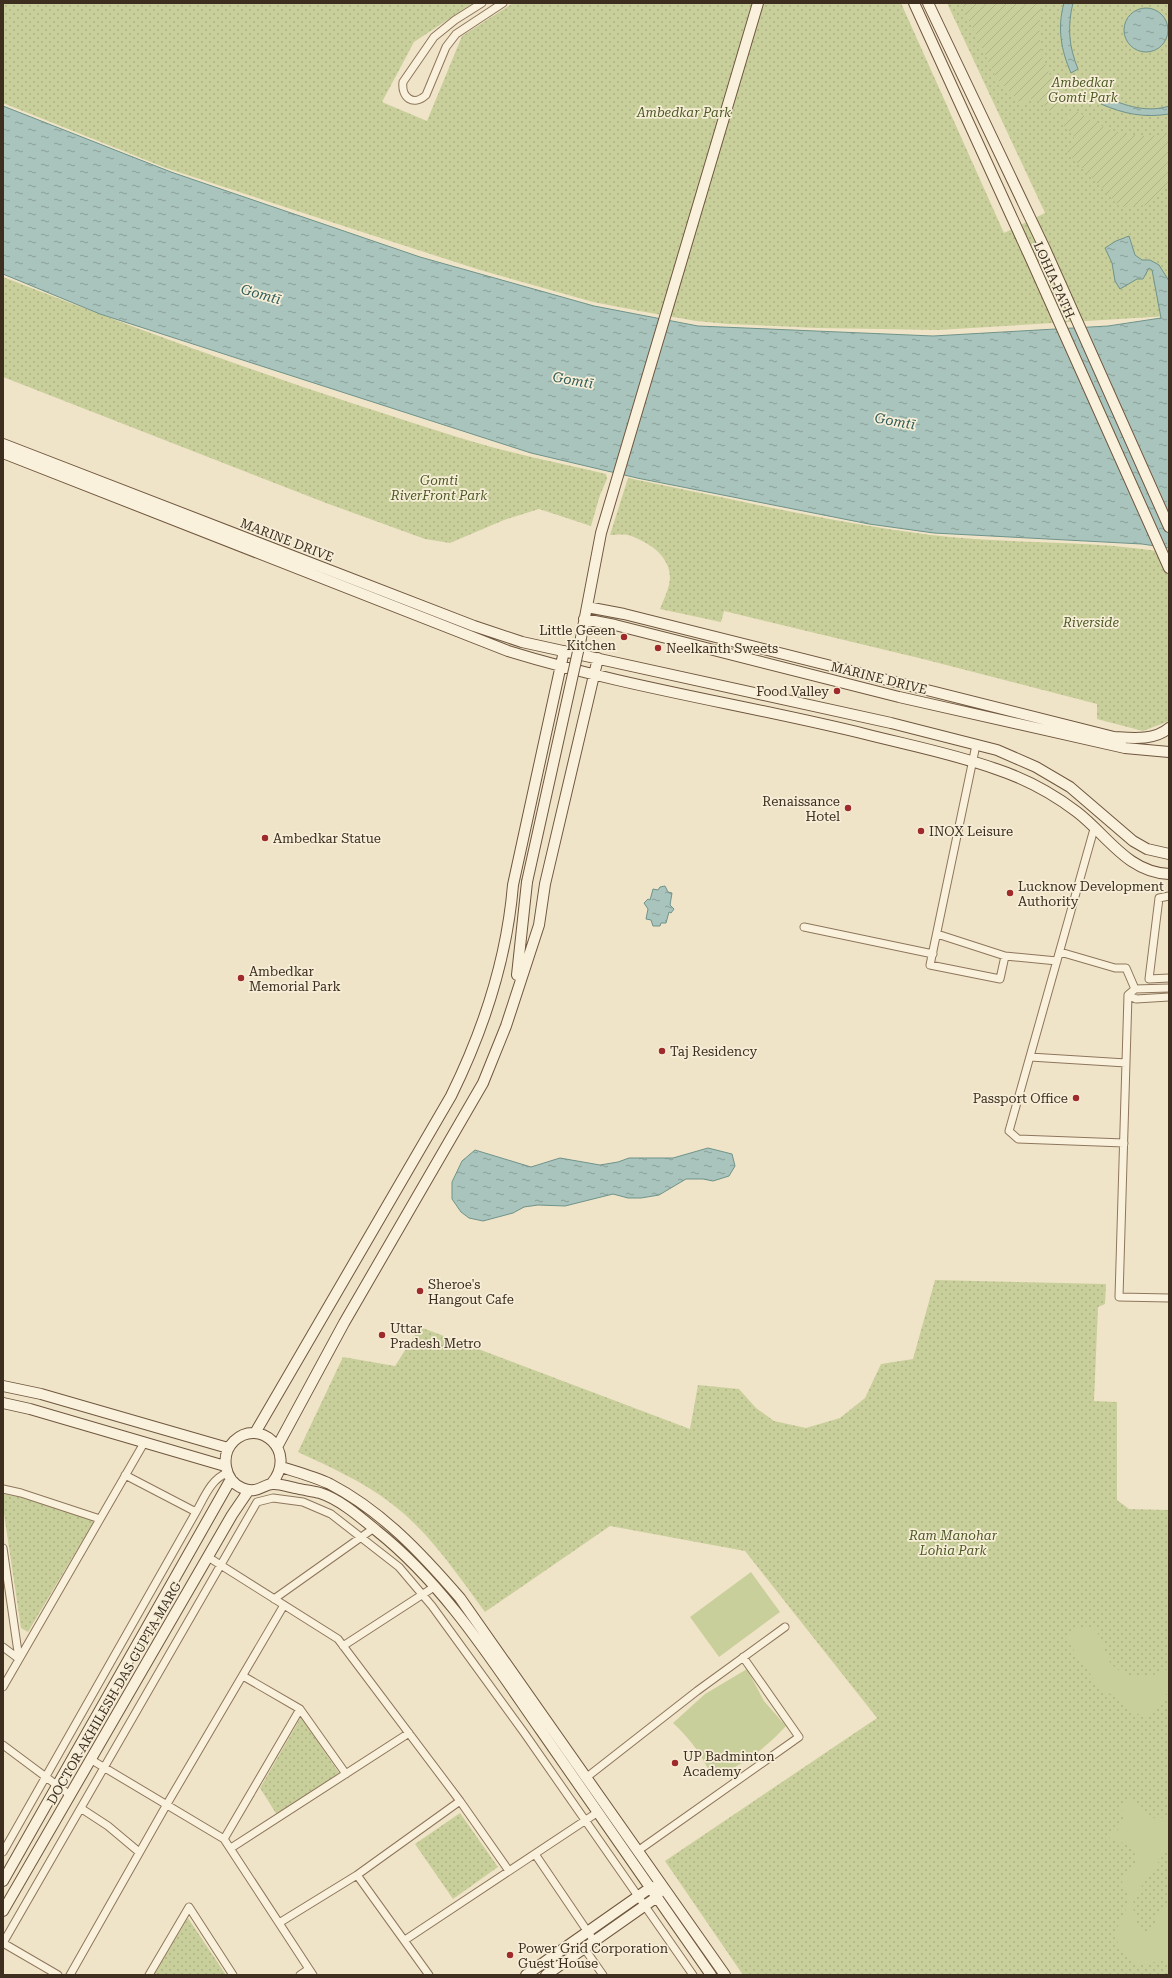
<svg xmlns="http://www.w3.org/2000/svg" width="1172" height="1978" viewBox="0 0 1172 1978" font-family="'Roboto Serif',serif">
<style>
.grass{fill:url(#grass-dots)}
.garden{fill:url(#garden-furrows)}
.pitch{fill:#c9cf9b}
.water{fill:url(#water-ripples);stroke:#6f938a}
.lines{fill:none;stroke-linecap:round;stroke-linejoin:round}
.street-casing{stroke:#8d765c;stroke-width:9}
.secondary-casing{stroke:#6f573f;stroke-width:12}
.street{stroke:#faf1dc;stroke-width:7}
.secondary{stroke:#faf1dc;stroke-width:10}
.secondary-bridge-casing{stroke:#6f573f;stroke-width:12;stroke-linecap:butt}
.secondary-bridge{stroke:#faf1dc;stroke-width:10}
.poi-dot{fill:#9e2a2b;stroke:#f7eed8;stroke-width:1.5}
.labels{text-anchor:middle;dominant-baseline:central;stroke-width:3.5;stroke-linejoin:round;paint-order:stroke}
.park-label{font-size:13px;font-style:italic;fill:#4d5a26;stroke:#f7eed8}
.street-label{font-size:13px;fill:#3d2e20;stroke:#f7eed8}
.poi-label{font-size:13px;fill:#3d2e20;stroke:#f7eed8;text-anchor:start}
.water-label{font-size:14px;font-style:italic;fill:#2f5d5a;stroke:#f7eed8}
</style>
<defs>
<pattern id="grass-dots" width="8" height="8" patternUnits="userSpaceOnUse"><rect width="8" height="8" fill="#c9cf9b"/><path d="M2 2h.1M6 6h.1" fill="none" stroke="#aeb285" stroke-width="1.8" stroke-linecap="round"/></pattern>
<pattern id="garden-furrows" width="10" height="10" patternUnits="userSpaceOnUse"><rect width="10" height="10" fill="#c9cf9b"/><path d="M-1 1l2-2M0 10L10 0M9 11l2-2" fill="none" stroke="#aeb285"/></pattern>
<pattern id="water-ripples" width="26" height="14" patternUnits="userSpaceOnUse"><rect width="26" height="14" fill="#a9c4bc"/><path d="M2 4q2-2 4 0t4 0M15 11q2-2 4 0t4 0" fill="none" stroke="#8ba098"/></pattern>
</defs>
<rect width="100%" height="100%" fill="#f0e4c8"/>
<!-- grass -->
<path class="grass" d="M3,3H473L414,42L382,102L427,121L462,36L513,3H901L1004,233L1045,213L947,3H1169V316L938,330L818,328L728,324L696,321L645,312L593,302L480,270L294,210L166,168L3,103Z
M3,277C151,335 302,389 454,436C504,452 555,462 606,474L607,479L600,495L591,526L539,509L504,520L450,543L425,539L326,503L3,377Z
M628,478C728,498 829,522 931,535C1010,545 1090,539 1169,553V721L1143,731L1097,719V704L923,659L724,611L721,622L660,609C663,601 667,593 669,585C675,559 650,542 628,535C623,534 615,535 610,535Z
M935,1280L1106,1284L1105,1304L1098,1307L1094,1401L1117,1402V1500L1129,1509L1169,1510V1975H743L665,1861L877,1718L745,1551L610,1526L485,1612C457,1574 430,1533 392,1504C364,1482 330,1467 298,1452L343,1357L395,1366L420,1327L690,1429L698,1385L739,1389L756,1408L774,1421L806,1428L840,1418L865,1398L881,1364L913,1359Z
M3,1494L23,1498L94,1521L28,1632L21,1628L3,1507Z
M301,1717L339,1773L277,1815L260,1788Z
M460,1813L498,1867L453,1899L415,1844Z
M188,1918L226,1975H154Z"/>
<!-- garden -->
<path class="garden" d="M961,3H1043C1033,39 1044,71 1065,100L1052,113L1038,99H1028L1022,105L996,78Z
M1074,109C1106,132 1130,140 1169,134V185L1149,205L1120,207L1067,152L1074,145V137L1061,122Z"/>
<!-- pitch -->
<path class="pitch" d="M751,1572L780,1612L719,1657L690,1617Z
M1081,1627H1092C1103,1637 1103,1646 1108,1659C1113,1670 1131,1678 1143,1677C1152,1677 1160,1671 1169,1669V1692C1161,1697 1161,1709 1153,1713C1135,1722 1129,1703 1117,1696C1114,1694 1109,1694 1105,1692C1098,1687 1074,1650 1067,1640L1072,1632Z
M747,1669L764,1701L786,1726C762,1752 744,1763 713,1779C702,1755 692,1741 673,1723L705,1694Z
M1131,1799C1140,1811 1153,1826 1169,1814V1847L1134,1897C1132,1911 1135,1928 1147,1934L1152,1932C1156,1921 1156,1909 1169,1905V1959L1140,1965C1132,1957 1119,1947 1115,1937C1119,1914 1137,1907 1122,1882L1124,1875L1135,1864V1855L1131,1844L1109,1840L1111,1834C1123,1829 1126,1819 1120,1807Z"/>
<!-- water -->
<path class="water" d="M1064,3H1073C1067,27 1069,47 1078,69L1071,73C1061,50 1057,28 1064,3Z
M1124 30a22 22 0 1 1 44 0a22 22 0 1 1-44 0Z
M1106,97C1125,106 1148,113 1169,106V114C1144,118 1124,114 1101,104Z
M3,106L171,172L420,257L594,306L698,326L933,336L1108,326L1161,318L1152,270L1149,268L1143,279H1137L1120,289L1115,281L1112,263L1105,248L1116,241L1129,236L1135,255L1142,260H1150L1159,265L1169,281V548L1142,544L934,533L869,524L637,478L531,453L100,314L3,274Z
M665,886L668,892L672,893L670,905L674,909L671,913L669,912L666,923H661L660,926H653L651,920L646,919L648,909L644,903L648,899L650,900L653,889L658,890L660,887Z
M708,1148L732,1154L735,1166L729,1176L713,1181L703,1179H686L659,1195L641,1198H628L613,1194L565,1206L538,1205L524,1207L513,1213L483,1221L469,1218L461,1212L452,1199V1182L462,1161L475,1150L531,1167L560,1158L600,1165L618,1162L629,1158H673Z"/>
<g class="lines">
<defs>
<path id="street" d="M482,3L455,20L434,37L403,82C401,97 413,107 426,95L446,47L456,34L503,3
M976,745L930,965L1000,979L1005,956
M1094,829L1009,1131L1018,1139L1124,1143
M1169,896L1159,898L1149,979L1169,978
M804,927L933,954
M937,934L1005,956L1057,961
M1060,952L1115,968H1126L1135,989
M1169,988L1135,989L1128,995L1119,1297L1169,1298
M1128,995L1136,999L1169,997
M1030,1057L1126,1063
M125,1475L196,1512
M3,1489L21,1493L100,1519
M3,1548L19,1659
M208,1557L338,1639L460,1801L509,1871
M274,1599L374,1528
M343,1646L434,1587
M3,1647L19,1659
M243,1676L300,1709L346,1774
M3,1687L144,1443
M3,1745L70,1795
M90,1759L224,1839L313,1975
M587,1777L697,1691L785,1627
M82,1809L108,1826L139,1852
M224,1839L300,1709
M231,1848L409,1733
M639,1850L799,1737L743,1657
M3,1852L196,1512C204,1498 211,1479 227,1473
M535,1854L594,1941
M357,1875L429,1975
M279,1923L357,1875L460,1801
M405,1940L598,1812
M3,1943L257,1502L273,1498L303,1502L331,1514L399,1567L432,1606L525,1734L693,1975
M3,1943L58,1975
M584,1948L603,1975
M70,1975L167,1804L284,1605
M149,1975L189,1907L233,1975
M300,1975L309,1969"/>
<path id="secondary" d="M914,3L1030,257L1169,568
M928,3L1045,249L1169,527
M3,444L474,626L522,642L891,723L997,750L1036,767L1070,787L1133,841L1147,849L1169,854
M3,453L508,651C625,687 747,705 865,734C908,745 954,754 996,769C1026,779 1052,793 1077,812C1107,835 1127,872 1169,874
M587,607L624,614L1114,737C1131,738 1154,741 1169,728
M584,619L615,625L899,697L1125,748L1169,752
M581,638L601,533L758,3
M517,975L527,882
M3,1386L41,1394L228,1448
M3,1403L30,1409L225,1466
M255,1433L451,1096C483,1031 507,957 513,885L564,651
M277,1447L344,1323L483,1083L506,1026L539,925L545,884L598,658
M281,1467C297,1472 315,1477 330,1484C382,1511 422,1554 460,1598L725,1975
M272,1483C298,1451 259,1417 234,1441C220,1455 224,1480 242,1488C258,1495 264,1483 274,1484C281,1484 289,1487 295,1488C303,1490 312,1491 320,1493C341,1500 360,1517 377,1531C445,1585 493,1662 542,1732C598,1813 655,1894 711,1975
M3,1881L231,1479
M3,1911L232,1515L249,1490
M526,1975L650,1888L655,1887
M546,1975L657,1897L659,1892"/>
</defs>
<!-- street casing -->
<use href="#street" class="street-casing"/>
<!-- secondary casing -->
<use href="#secondary" class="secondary-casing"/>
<!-- street -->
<use href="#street" class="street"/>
<!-- secondary -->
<use href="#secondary" class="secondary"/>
<defs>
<path id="secondary-bridge" d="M527,882L581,638"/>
</defs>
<!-- secondary-bridge casing -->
<use href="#secondary-bridge" class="secondary-bridge-casing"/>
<!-- secondary-bridge -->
<use href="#secondary-bridge" class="secondary-bridge"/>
</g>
<!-- markers -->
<g class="poi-dot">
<circle cx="624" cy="637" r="4"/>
<circle cx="658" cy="648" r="4"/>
<circle cx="837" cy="691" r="4"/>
<circle cx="848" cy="808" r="4"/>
<circle cx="921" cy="831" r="4"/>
<circle cx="265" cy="838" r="4"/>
<circle cx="1010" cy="893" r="4"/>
<circle cx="241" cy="978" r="4"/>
<circle cx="662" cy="1051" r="4"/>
<circle cx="1076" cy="1098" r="4"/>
<circle cx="420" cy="1291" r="4"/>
<circle cx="382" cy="1335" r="4"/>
<circle cx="675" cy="1763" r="4"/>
<circle cx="510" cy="1955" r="4"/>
</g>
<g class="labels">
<!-- park labels -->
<g class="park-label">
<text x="1083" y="82">Ambedkar<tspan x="1083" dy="15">Gomti Park</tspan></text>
<text x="684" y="112">Ambedkar Park</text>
<text x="439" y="480">Gomti<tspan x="439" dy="15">RiverFront Park</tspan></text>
<text x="1091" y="622">Riverside</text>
<text x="953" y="1535">Ram Manohar<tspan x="953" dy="15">Lohia Park</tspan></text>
</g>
<!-- street labels -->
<g class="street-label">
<text transform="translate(1054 280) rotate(66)">LOHIA PATH</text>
<text transform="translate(287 540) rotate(21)">MARINE DRIVE</text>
<text transform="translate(879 678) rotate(14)">MARINE DRIVE</text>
<text transform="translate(114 1693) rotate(-60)">DOCTOR AKHILESH DAS GUPTA MARG</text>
</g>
<!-- poi labels -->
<g class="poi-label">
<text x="616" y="630" text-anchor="end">Little Geeen<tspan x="616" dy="15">Kitchen</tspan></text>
<text x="666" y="648">Neelkanth Sweets</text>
<text x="829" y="691" text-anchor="end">Food Valley</text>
<text x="840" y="801" text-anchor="end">Renaissance<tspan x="840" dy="15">Hotel</tspan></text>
<text x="929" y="831">INOX Leisure</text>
<text x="273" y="838">Ambedkar Statue</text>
<text x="1018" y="886">Lucknow Development<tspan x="1018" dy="15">Authority</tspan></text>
<text x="249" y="971">Ambedkar<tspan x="249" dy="15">Memorial Park</tspan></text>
<text x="670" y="1051">Taj Residency</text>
<text x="1068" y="1098" text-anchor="end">Passport Office</text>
<text x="428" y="1284">Sheroe's<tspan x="428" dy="15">Hangout Cafe</tspan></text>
<text x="390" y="1328">Uttar<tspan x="390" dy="15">Pradesh Metro</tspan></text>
<text x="683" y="1756">UP Badminton<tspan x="683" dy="15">Academy</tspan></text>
<text x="518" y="1948">Power Grid Corporation<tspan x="518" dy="15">Guest House</tspan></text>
</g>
<!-- water labels -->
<g class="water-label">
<text transform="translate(261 294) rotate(16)">Gomtī</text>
<text transform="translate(573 380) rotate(10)">Gomtī</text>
<text transform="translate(895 421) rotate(10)">Gomtī</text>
</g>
</g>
<!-- border -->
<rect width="1172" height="1978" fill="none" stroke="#3d2e20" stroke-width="8"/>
</svg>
